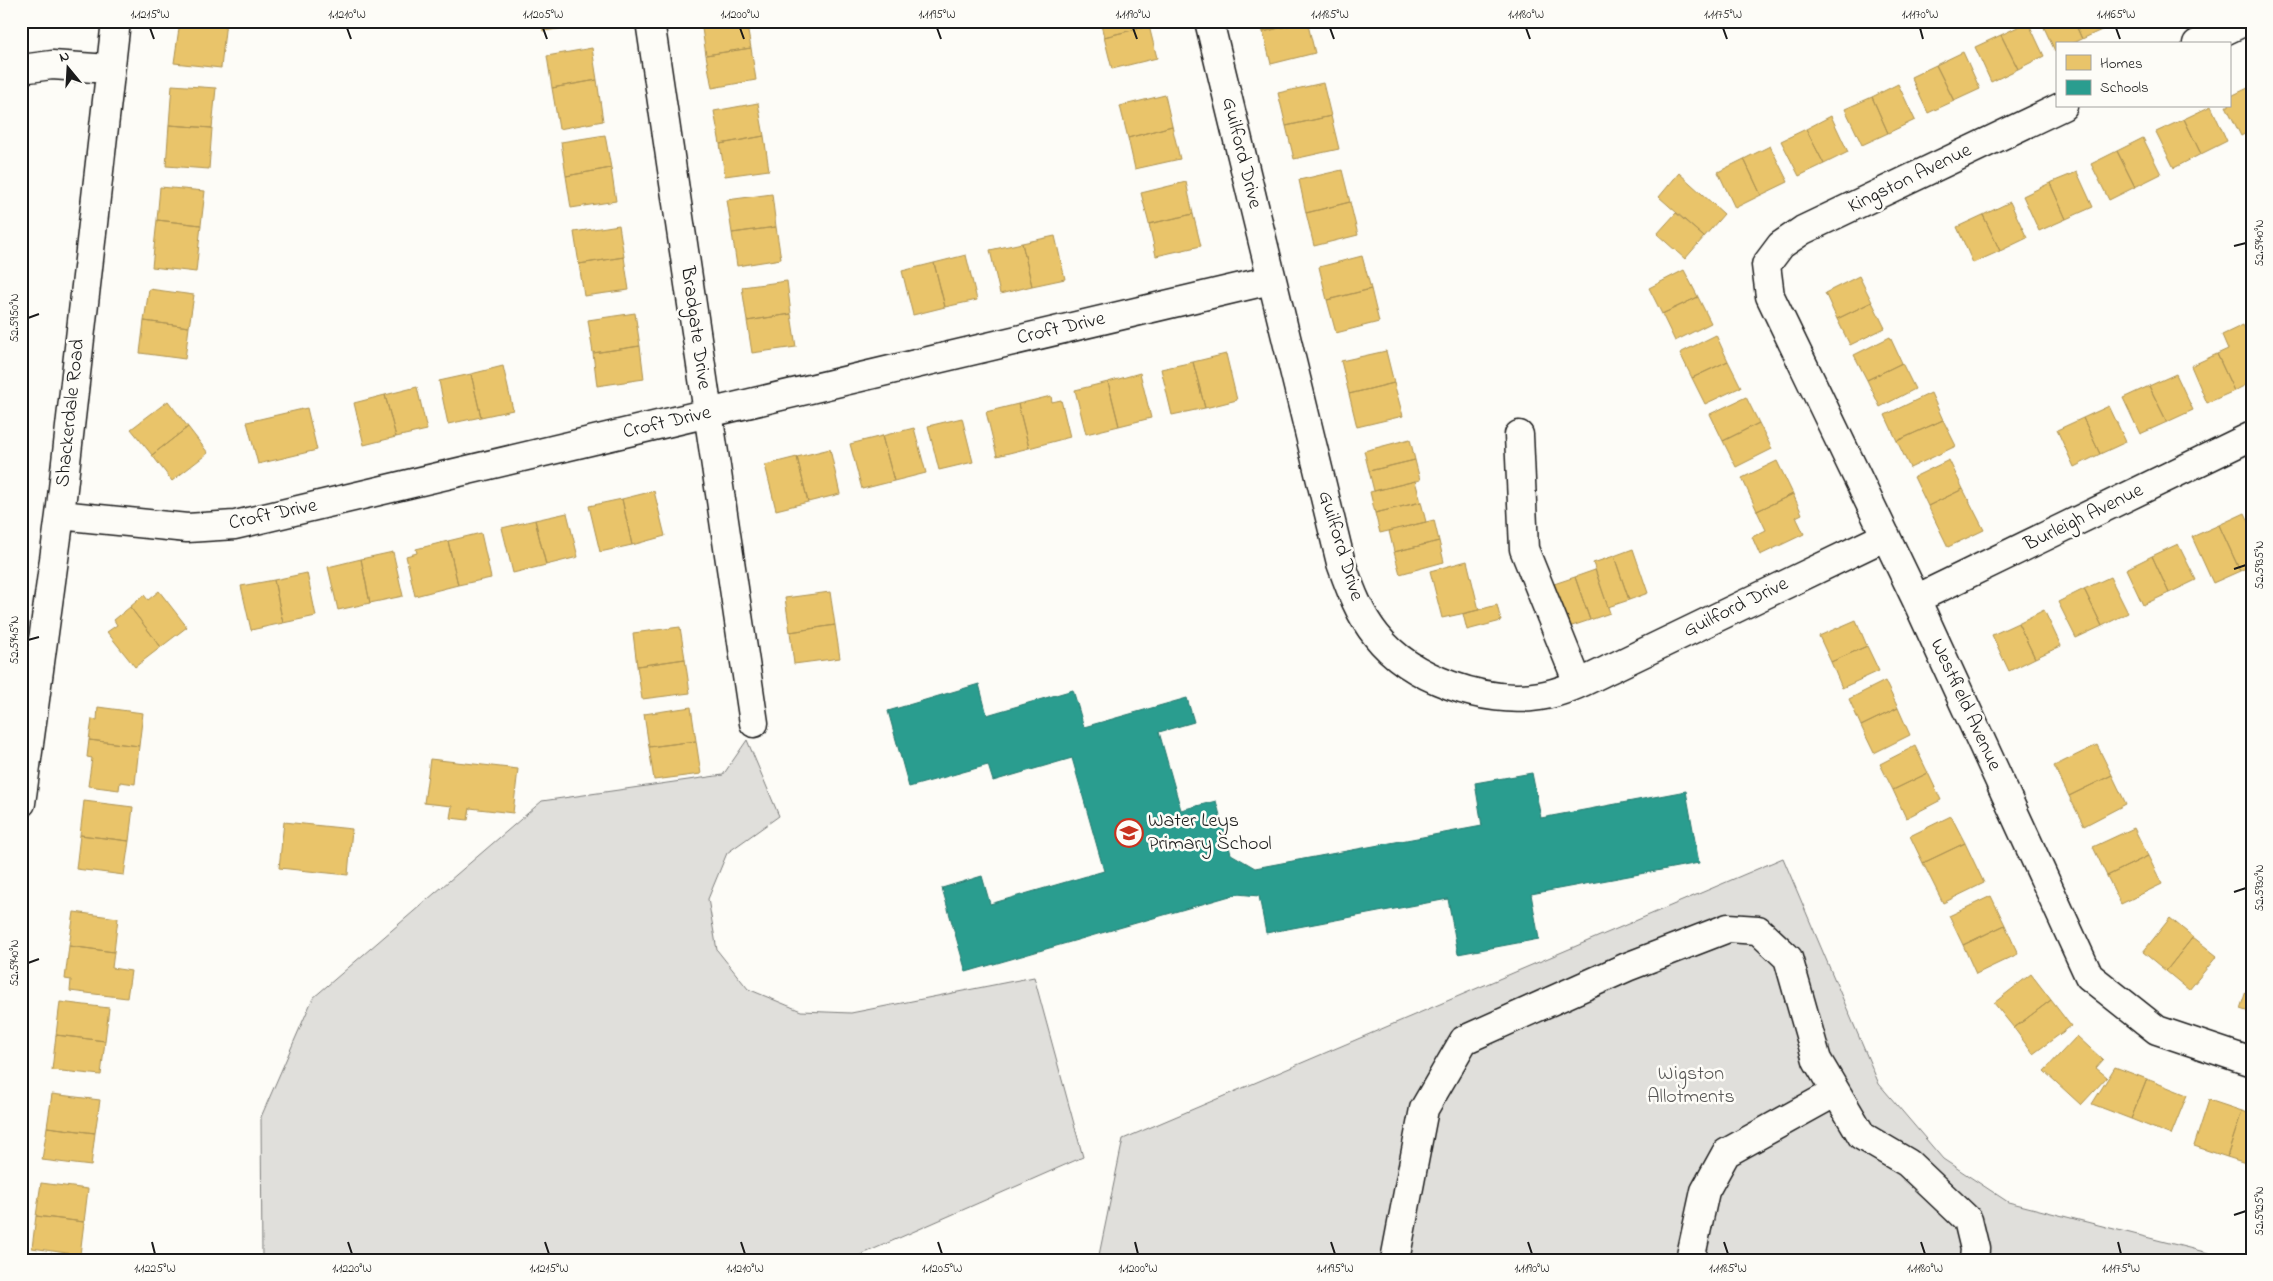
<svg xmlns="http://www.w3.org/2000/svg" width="2273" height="1281" viewBox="0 0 2273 1281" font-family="'Indie Flower',sans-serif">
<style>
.green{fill:#e0dfdb;stroke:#7e7e7c}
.homes{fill:#e9c46a;stroke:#ac9253}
.schools{fill:#2a9d8f;stroke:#26766c}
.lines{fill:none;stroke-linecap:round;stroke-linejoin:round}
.minor-casing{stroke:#1c1c1c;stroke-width:31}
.minor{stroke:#fdfcf7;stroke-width:28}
.ticks{fill:none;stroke:#1c1c1c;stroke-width:2}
.labels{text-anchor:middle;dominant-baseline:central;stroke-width:5;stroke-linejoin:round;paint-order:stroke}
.street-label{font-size:20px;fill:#1c1c1c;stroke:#fdfcf7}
.poi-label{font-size:20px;fill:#1c1c1c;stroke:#fdfcf7;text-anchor:start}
.park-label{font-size:20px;fill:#575655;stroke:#fdfcf7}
.neatline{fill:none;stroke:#1c1c1c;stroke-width:2}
.ticks-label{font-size:12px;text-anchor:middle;fill:#1c1c1c}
</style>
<rect width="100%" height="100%" fill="#fdfcf7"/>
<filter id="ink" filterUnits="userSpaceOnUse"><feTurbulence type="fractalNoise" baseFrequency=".02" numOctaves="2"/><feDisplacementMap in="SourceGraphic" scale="10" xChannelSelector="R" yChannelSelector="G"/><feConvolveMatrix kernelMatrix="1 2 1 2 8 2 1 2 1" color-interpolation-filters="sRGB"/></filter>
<g filter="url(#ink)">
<!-- green -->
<path class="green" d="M747,740L779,816L727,853L708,899L717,950L748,989L801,1011L851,1013L1034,977L1083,1157L849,1260H262L261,1117L313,998L542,801L723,775Z
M1783,858L1879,1084L1943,1159L2008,1202L2236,1260H1098L1123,1139Z"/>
<!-- homes -->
<path class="homes" d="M180,21H226L221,68L174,63Z
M542,21H588V25L543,31Z
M746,21L751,48L706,55L701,22Z
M1100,21H1148L1149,26L1104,37Z
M1260,21H1307L1263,32Z
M1307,21L1315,53L1271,64L1263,32Z
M2041,21H2074L2082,39L2072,44H2057V51H2055Z
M2074,21H2106L2108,27L2082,39Z
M2028,22L2044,56L2018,69L2001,35Z
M1149,26L1157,58L1112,69L1104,37Z
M2001,35L2018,69L1991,82L1975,47Z
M592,48L597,80L552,88L547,56Z
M751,48L756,80L712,88L706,55Z
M1963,52L1980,89L1954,101L1936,65Z
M1936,65L1954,101L1928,113L1911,77Z
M597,80L603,121L559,129L552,88Z
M1323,83L1331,116L1286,126L1278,93Z
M1898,84L1915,120L1888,133L1872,97Z
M172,85L216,88L212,128L169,125Z
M2250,87L2252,91V130L2241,136L2226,106H2229V97Z
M1165,95L1172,126L1128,138L1120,106Z
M1872,97L1888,133L1862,145L1845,109Z
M758,103L764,136L720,144L714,111Z
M2211,106L2227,141L2201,154L2184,119Z
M1331,116L1339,149L1294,159L1286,126Z
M1831,116L1848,152L1824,164L1806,129Z
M2184,119L2201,154L2174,168L2156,132Z
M169,125L212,128L209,169L166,166Z
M1172,126L1180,159L1135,169L1128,138Z
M1806,129L1824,164L1799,176L1781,141Z
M605,135L611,168L566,176L561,142Z
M764,136L769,170L725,176L720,144Z
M2143,138L2161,174L2135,187L2117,151Z
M1770,146L1788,182L1761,195L1744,159Z
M2117,151L2135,187L2109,200L2091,164Z
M1744,159L1761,195L1735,208L1718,172Z
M611,168L616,201L571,208L566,176Z
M1342,170L1350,202L1306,213L1299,180Z
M2077,172L2093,207L2066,219L2050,183Z
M1679,173L1724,214L1704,237L1659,197Z
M1186,182L1193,214L1149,224L1141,193Z
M2050,183L2066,219L2039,231L2023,196Z
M160,187L205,191L201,225L157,220Z
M772,194L776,227L732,233L727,200Z
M1350,202L1358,235L1314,246L1306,213Z
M2010,202L2027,238L2000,251L1983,215Z
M1676,213L1704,237L1685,259L1657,234Z
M1193,214L1201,246L1156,256L1149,224Z
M1983,215L2000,251L1973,263L1957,227Z
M157,220L201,225L196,272L152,267Z
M619,225L624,257L579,264L574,232Z
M776,227L781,259L737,266L732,233Z
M1055,236L1065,279L1032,286L1022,243Z
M1022,243L1032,286L1000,294L990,250Z
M966,255L977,300L945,307L934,263Z
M1362,256L1371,289L1327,300L1319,267Z
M624,257L629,290L584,296L579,264Z
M934,263L945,307L913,315L902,271Z
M1684,270L1698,297L1662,314L1649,288Z
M1859,276L1872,302L1837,319L1825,293Z
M787,281L791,314L747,321L742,287Z
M149,289L194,295L189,327L144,321Z
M1371,289L1379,322L1336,333L1327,300Z
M1698,297L1711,323L1675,341L1662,314Z
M1872,302L1885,328L1850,345L1837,319Z
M635,313L640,346L593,353L588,320Z
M791,314L796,347L752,353L747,321Z
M144,321L189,327L185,359L140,353Z
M2243,325L2252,345V388L2250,383L2234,391L2217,354L2228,349L2222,335Z
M1716,335L1728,361L1692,378L1680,353Z
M1890,337L1902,363L1867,380L1854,355Z
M640,346L644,379L597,386L593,353Z
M1386,351L1394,383L1349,394L1341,361Z
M1226,354L1237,400L1205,408L1193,362Z
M2217,354L2234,391L2207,403L2191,366Z
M1728,361L1741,387L1705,404L1692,378Z
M1193,362L1205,408L1172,415L1161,369Z
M1902,363L1915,389L1880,407L1867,380Z
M503,366L513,410L481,417L471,374Z
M1140,373L1151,418L1119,426L1108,382Z
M471,374L481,417L448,424L439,381Z
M2176,374L2193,410L2167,422L2149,386Z
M1108,382L1119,426L1086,434L1075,390Z
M1394,383L1403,416L1357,427L1349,394Z
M2149,386L2167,422L2140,434L2123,398Z
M417,387L427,430L396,437L385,395Z
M1931,393L1943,420L1897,441L1885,415Z
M385,395L396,437L364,445L354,403Z
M1051,396L1052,402L1061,400L1070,437L1029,448L1018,404Z
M1746,397L1759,423L1723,441L1710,414Z
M168,401L188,427L152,455L131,429Z
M1018,404L1029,448L997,456L986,412Z
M2109,406L2126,442L2100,454L2083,418Z
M307,408L317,450L258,464L247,422Z
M962,418L973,462L939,470L928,426Z
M2083,418L2100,454L2074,467L2057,430Z
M1943,420L1956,446L1910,468L1897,441Z
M1759,423L1772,449L1736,467L1723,441Z
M188,427L208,453L172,481L152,455Z
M914,428L926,473L894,481L882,436Z
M882,436L894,481L862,489L850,444Z
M1410,439L1415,460L1369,471L1364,451Z
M830,449L840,494L808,502L797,457Z
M797,457L808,502L776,510L765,465Z
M1415,460L1420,480L1374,491L1369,471Z
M1949,460L1963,489L1928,506L1914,477Z
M1777,461L1793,494L1757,511L1742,478Z
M1415,481L1421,502L1375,513L1370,492Z
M1963,489L1984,530L1948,547L1928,506Z
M654,491L665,536L632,545L622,499Z
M1793,494L1802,514L1796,517L1804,534L1760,555L1752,537L1766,530L1757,511Z
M622,499L632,545L600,552L589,506Z
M1421,502L1426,522L1380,533L1375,513Z
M567,513L578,557L546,565L535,520Z
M2245,513L2252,528V565L2240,571L2219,525Z
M535,520L546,565L513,573L502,528Z
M1434,520L1439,541L1394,552L1389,531Z
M2219,525L2240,571L2213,583L2192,537Z
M481,533L491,578L458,585L448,541Z
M448,541L458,585L415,596L406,556L417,553L416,549Z
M1439,541L1444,562L1400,574L1394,552Z
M2178,544L2196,580L2169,593L2152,556Z
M1633,549L1648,593L1629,600L1614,556Z
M393,552L403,596L370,603L361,559Z
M1614,556L1629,600L1608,607L1593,563Z
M2152,556L2169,593L2143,605L2126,569Z
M361,559L370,603L338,610L328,567Z
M1467,561L1479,610L1442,618L1430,571Z
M1595,570L1610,613L1590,620L1575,577Z
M307,573L316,616L283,623L274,580Z
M1575,577L1590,620L1569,627L1554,584Z
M2110,577L2128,613L2102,626L2084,589Z
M274,580L283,623L251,630L241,586Z
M2084,589L2102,626L2076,638L2058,602Z
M159,591L187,627L161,647L130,607L144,595L148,600Z
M830,592L835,625L790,632L785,598Z
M1497,605L1501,621L1467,630L1463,614Z
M130,607L161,647L135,667L107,632L117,625L114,620Z
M2044,610L2061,646L2035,658L2018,623Z
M1856,620L1867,646L1831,662L1819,636Z
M2018,623L2035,658L2009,671L1992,635Z
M835,625L840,658L794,664L790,632Z
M680,627L685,659L637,666L633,633Z
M1867,646L1879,671L1842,688L1831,662Z
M685,659L690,693L642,699L637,666Z
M1885,681L1898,708L1861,726L1849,699Z
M98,707L143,713L139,746L89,740L92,719L97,720Z
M691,707L696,741L649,747L644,714Z
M1898,708L1910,735L1874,753L1861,726Z
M89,740L139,746L135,784L120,782L119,790L88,786L92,758L87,757Z
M696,741L701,774L654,780L649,747Z
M2097,745L2112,775L2069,796L2054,766Z
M1915,746L1928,773L1893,790L1880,764Z
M430,759L518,769L513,813L470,808L468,820L450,818L452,806L424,803Z
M1928,773L1941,800L1906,818L1893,790Z
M2112,775L2126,804L2084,826L2069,796Z
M84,801L133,807L129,841L80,835Z
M1951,816L1965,843L1923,863L1910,836Z
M284,822L352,829L348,875L279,868Z
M2134,828L2148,856L2107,876L2093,847Z
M80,835L129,841L124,875L76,869Z
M1965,843L1984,883L1943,903L1923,863Z
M2148,856L2162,884L2121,904L2107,876Z
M1991,896L2005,925L1963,945L1949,916Z
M74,912L118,918L114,952L69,946Z
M2170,918L2193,937L2166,971L2143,952Z
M2005,925L2018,954L1976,974L1963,945Z
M2193,937L2217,956L2189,990L2166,971Z
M69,946L114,952L112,968L131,971L127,998L70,991L71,980L65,979Z
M2252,973V1013L2240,1009Z
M2031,974L2051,1000L2014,1028L1994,1003Z
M2051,1000L2071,1026L2033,1054L2014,1028Z
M60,1002L109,1008L105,1041L56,1035Z
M56,1035L105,1041L101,1075L52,1070Z
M2077,1036L2103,1060L2096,1068L2107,1077L2081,1105L2044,1071Z
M2115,1067L2147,1079L2131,1119L2092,1104Z
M2147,1079L2187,1095L2171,1135L2131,1119Z
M52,1094L100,1100L95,1133L47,1127Z
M2209,1100L2242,1111L2227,1157L2194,1146Z
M2242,1111L2252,1114V1165L2227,1157Z
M47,1127L95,1133L91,1166L42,1160Z
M41,1183L88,1189L84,1222L36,1216Z
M36,1216L84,1222L80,1255L32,1248Z"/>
<!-- schools -->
<path class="schools" d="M979,684L987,715L1073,690L1084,727L1187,698L1194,722L1159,732L1181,810L1216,801L1231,854L1255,868L1482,826L1475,783L1532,773L1541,818L1686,791L1699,863L1531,894L1539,939L1458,954L1448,899L1266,933L1259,896L1237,894L966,972L942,888L982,876L990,904L1104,871L1072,758L993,781L988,765L909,787L888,711Z"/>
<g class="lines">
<defs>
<path id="minor" d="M650,21L754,723
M1209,21L1341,563C1350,588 1359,614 1376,635C1410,679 1486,705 1540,696C1567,692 1594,676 1618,665L1886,536
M2197,44L2245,21
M21,69L52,65L109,69
M2063,106L1803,230L1781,245L1766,265L1770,296L1916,599L2089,976L2157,1030L2252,1062
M1519,435L1524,549L1578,683
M60,515L187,528L235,525L1271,280
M1916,599L2252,436
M21,803L60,515L116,21
M1395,1260L1424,1109L1464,1040L1627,967L1728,928L1758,930L1788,958L1817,1060L1862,1136L1908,1163L1968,1220L1975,1249L1974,1260
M1690,1260L1705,1191L1726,1153L1836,1092"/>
</defs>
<!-- minor casing -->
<use href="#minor" class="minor-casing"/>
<!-- minor -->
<use href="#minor" class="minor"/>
</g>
</g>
<!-- ticks -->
<path class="ticks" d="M150,28L154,39M347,28L351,39M543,28L547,39M740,28L744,39M937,28L941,39M1133,28L1137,39M1330,28L1334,39M1526,28L1530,39M1723,28L1727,39M1920,28L1923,39M2116,28L2120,39M2234,246L2246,243M28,318L39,314M2234,569L2246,565M28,640L39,637M2234,892L2246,888M28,963L39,959M2234,1215L2246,1211M152,1242L155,1254M348,1242L352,1254M545,1242L549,1254M741,1242L745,1254M938,1242L942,1254M1135,1242L1138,1254M1331,1242L1335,1254M1528,1242L1532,1254M1724,1242L1728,1254M1921,1242L1925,1254M2118,1242L2121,1254"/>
<!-- icons -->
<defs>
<symbol id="school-ring" viewBox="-11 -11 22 22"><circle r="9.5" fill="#fdfcf7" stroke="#c8321e" stroke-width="1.5"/><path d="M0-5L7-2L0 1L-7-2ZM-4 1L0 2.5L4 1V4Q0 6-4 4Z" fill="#c8321e"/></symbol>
</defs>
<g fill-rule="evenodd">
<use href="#school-ring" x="1113" y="817" width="32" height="32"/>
</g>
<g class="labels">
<!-- street labels -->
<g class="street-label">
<text transform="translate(1241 153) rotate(76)">Guilford Drive</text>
<text transform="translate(1910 179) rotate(-26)">Kingston Avenue</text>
<text transform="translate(695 328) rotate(82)">Bradgate Drive</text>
<text transform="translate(1061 329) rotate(-13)">Croft Drive</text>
<text transform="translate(71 413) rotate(-84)">Shackerdale Road</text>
<text transform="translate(667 423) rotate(-13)">Croft Drive</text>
<text transform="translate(273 515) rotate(-12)">Croft Drive</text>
<text transform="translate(2084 518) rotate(-26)">Burleigh Avenue</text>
<text transform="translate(1340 546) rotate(73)">Guilford Drive</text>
<text transform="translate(1736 608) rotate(-26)">Guilford Drive</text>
<text transform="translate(1965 705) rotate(65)">Westfield Avenue</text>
</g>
<!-- poi labels -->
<g class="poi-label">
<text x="1148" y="821">Water Leys<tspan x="1148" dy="23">Primary School</tspan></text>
</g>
<!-- park labels -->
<g class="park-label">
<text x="1691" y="1074">Wigston<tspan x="1691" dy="23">Allotments</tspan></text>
</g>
</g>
<!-- margin -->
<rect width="2273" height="1281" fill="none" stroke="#fdfcf7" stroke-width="55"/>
<!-- legend -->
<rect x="2056" y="42" width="175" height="65" fill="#fdfcf7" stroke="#a3a29f"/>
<rect x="2066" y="55" width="25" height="15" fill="#e9c46a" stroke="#a3a29f"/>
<text x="2100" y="68" font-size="15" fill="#1c1c1c">Homes</text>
<rect x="2066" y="80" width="25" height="15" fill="#2a9d8f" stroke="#a3a29f"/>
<text x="2100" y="92" font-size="15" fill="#1c1c1c">Schools</text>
<!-- north arrow -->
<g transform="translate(68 68) rotate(342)" stroke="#fdfcf7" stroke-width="4" paint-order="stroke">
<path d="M0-4L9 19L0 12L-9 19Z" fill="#1c1c1c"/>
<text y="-8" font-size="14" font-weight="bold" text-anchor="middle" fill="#1c1c1c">N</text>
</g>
<rect x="28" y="28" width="2218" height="1226" class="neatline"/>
<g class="ticks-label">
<text x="150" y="18">1.1215°W</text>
<text x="347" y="18">1.1210°W</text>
<text x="543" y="18">1.1205°W</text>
<text x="740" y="18">1.1200°W</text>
<text x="937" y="18">1.1195°W</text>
<text x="1133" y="18">1.1190°W</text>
<text x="1330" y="18">1.1185°W</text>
<text x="1526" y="18">1.1180°W</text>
<text x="1723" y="18">1.1175°W</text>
<text x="1920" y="18">1.1170°W</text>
<text x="2116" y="18">1.1165°W</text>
<text transform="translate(2259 243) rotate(-90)" y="4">52.5940°N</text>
<text transform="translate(14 318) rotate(-90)" y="4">52.5950°N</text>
<text transform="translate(2259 565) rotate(-90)" y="4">52.5935°N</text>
<text transform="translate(14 640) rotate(-90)" y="4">52.5945°N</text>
<text transform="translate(2259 888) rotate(-90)" y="4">52.5930°N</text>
<text transform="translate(14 963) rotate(-90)" y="4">52.5940°N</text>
<text transform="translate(2259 1211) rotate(-90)" y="4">52.5925°N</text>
<text x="155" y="1272">1.1225°W</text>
<text x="352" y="1272">1.1220°W</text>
<text x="549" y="1272">1.1215°W</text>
<text x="745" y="1272">1.1210°W</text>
<text x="942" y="1272">1.1205°W</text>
<text x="1138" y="1272">1.1200°W</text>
<text x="1335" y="1272">1.1195°W</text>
<text x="1532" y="1272">1.1190°W</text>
<text x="1728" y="1272">1.1185°W</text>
<text x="1925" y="1272">1.1180°W</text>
<text x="2121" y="1272">1.1175°W</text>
</g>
</svg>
